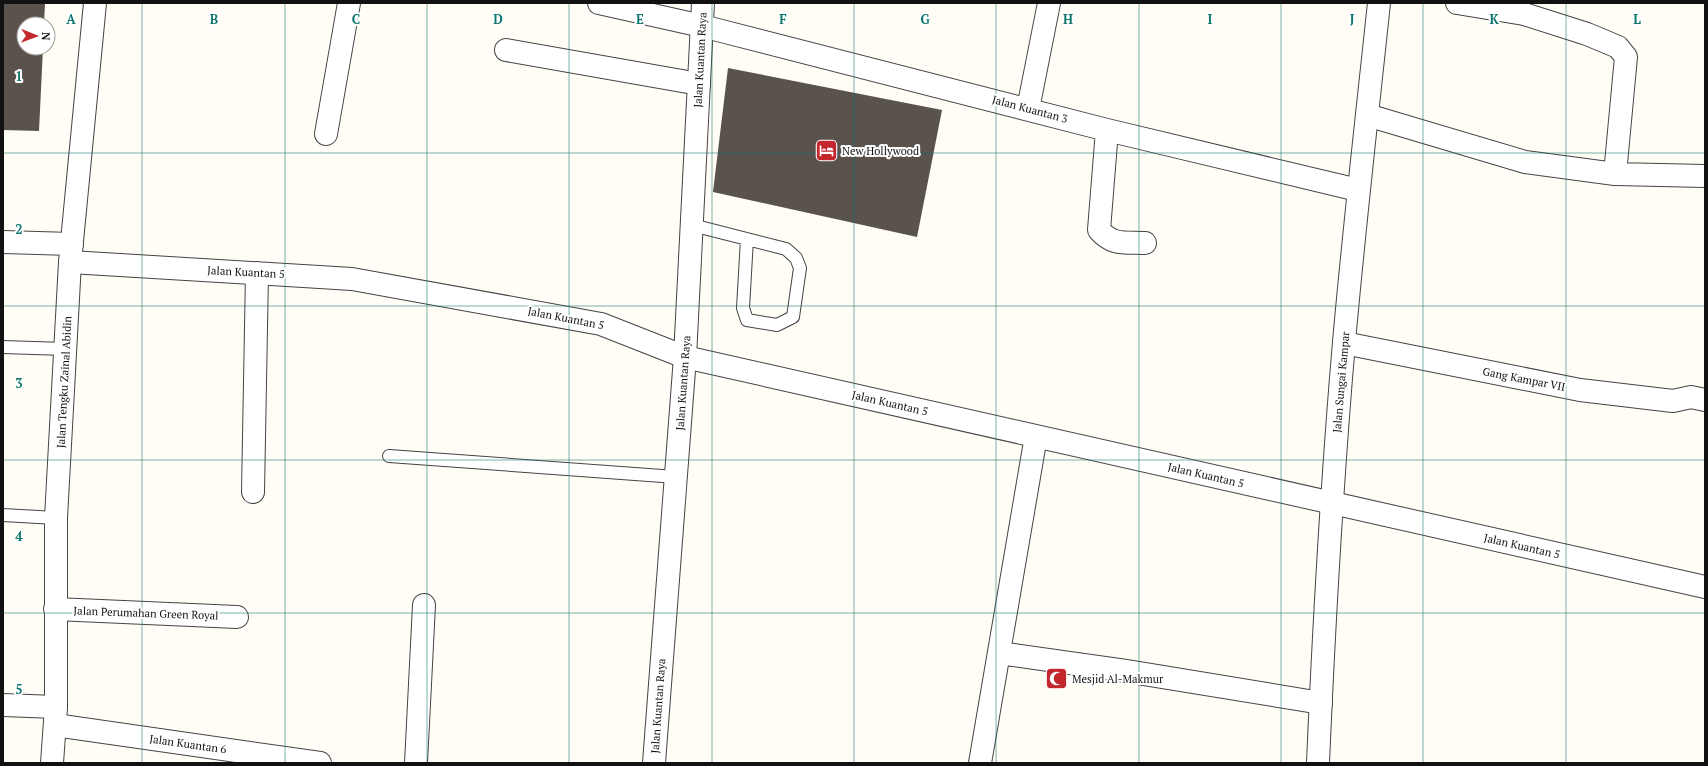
<svg xmlns="http://www.w3.org/2000/svg" width="1708" height="766" viewBox="0 0 1708 766" font-family="'PT Serif',serif">
<style>
.building{fill:#5a524d}
.lines{fill:none;stroke-linecap:round;stroke-linejoin:round}
.service-casing{stroke:#444;stroke-width:14}
.minor-casing{stroke:#444;stroke-width:24}
.tertiary-casing{stroke:#444;stroke-width:24}
.service{stroke:#fff;stroke-width:12}
.minor{stroke:#fff;stroke-width:22}
.tertiary{stroke:#fff;stroke-width:22}
.grid{fill:none;stroke:#0f766e;stroke-width:1;stroke-opacity:0.55}
.labels{text-anchor:middle;dominant-baseline:central;stroke-width:4;stroke-linejoin:round;paint-order:stroke}
.street-label{font-size:11px;fill:#111;stroke:#fff}
.poi-label{font-size:11px;fill:#111;stroke:#fff;text-anchor:start}
.grid-label{font-size:13px;text-anchor:middle;font-weight:bold;fill:#0f766e;stroke:#fff;stroke-width:4;stroke-linejoin:round;paint-order:stroke}
</style>
<rect width="100%" height="100%" fill="#fffdf5"/>
<!-- building -->
<path class="building" d="M3,3H45L44,24H24V48H43L39,131L3,130Z
M728,68L942,110L917,237L713,192Z"/>
<g class="lines">
<defs>
<path id="service" d="M692,225L786,249L796,258L800,268L793,317L777,325L747,320L743,308L747,239
M3,347L65,349
M389,456L676,477
M3,515L56,518"/>
<path id="minor" d="M599,3L702,26L1107,130L1358,190
M1457,3L1524,14L1587,34L1618,47L1626,57L1615,174
M506,50L699,84
M1028,109L1049,3
M1367,115L1525,162L1615,174L1705,176
M1107,130L1099,230C1113,246 1125,242 1145,243
M326,134L349,3
M3,242L72,244
M70,262L352,279L601,324L685,357L1705,587
M1344,343L1580,390L1673,401L1691,397L1705,400
M253,492L257,273
M55,609L237,617
M999,653L1126,671L1321,703
M3,705L56,707
M55,725L320,763
M416,763L424,605
M980,763L1036,436"/>
<path id="tertiary" d="M52,763L56,707V518L70,262L95,3
M654,763L685,357L703,3
M1318,763C1324,623 1332,482 1344,342C1354,229 1367,116 1379,3"/>
</defs>
<!-- service casing -->
<use href="#service" class="service-casing"/>
<!-- minor casing -->
<use href="#minor" class="minor-casing"/>
<!-- tertiary casing -->
<use href="#tertiary" class="tertiary-casing"/>
<!-- service -->
<use href="#service" class="service"/>
<!-- minor -->
<use href="#minor" class="minor"/>
<!-- tertiary -->
<use href="#tertiary" class="tertiary"/>
</g>
<!-- grid -->
<path class="grid" d="M142,3V763M285,3V763M427,3V763M569,3V763M712,3V763M854,3V763M996,3V763M1139,3V763M1281,3V763M1423,3V763M1566,3V763M3,153H1705M3,306H1705M3,460H1705M3,613H1705"/>
<!-- icons -->
<defs>
<symbol id="hotel-square" viewBox="-11 -11 22 22"><rect x="-9" y="-9" width="18" height="18" rx="4" fill="#c4262e" stroke="#fff"/><path d="M-6-4.5h1.5V1H6V5H4.5V3h-9V5H-6ZM-4 0a1.8 1.8 0 1 1 3.6 0ZM.5 0V-2.5h3Q6-2.5 6 0Z" fill="#fff"/></symbol>
<symbol id="mosque-square" viewBox="-11 -11 22 22"><rect x="-9" y="-9" width="18" height="18" rx="4" fill="#c4262e" stroke="#fff"/><path d="M3.5-4.9A6 6 0 1 0 3.5 4.9A5 5 0 1 1 3.5-4.9Z" fill="#fff"/></symbol>
</defs>
<g fill-rule="evenodd">
<use href="#hotel-square" x="814" y="138" width="25" height="25"/>
<use href="#mosque-square" x="1044" y="666" width="25" height="25"/>
</g>
<g class="labels">
<!-- street labels -->
<g class="street-label">
<text transform="translate(700 60) rotate(-87)">Jalan Kuantan Raya</text>
<text transform="translate(1030 109) rotate(15)">Jalan Kuantan 3</text>
<text transform="translate(246 272) rotate(3)">Jalan Kuantan 5</text>
<text transform="translate(566 318) rotate(11)">Jalan Kuantan 5</text>
<text transform="translate(1524 379) rotate(11)">Gang Kampar VII</text>
<text transform="translate(64 382) rotate(-87)">Jalan Tengku Zainal Abidin</text>
<text transform="translate(1341 382) rotate(-85)">Jalan Sungai Kampar</text>
<text transform="translate(683 383) rotate(-86)">Jalan Kuantan Raya</text>
<text transform="translate(890 403) rotate(13)">Jalan Kuantan 5</text>
<text transform="translate(1206 475) rotate(13)">Jalan Kuantan 5</text>
<text transform="translate(1522 546) rotate(13)">Jalan Kuantan 5</text>
<text transform="translate(146 613) rotate(2)">Jalan Perumahan Green Royal</text>
<text transform="translate(658 706) rotate(-86)">Jalan Kuantan Raya</text>
<text transform="translate(188 744) rotate(8)">Jalan Kuantan 6</text>
</g>
<!-- poi labels -->
<g class="poi-label">
<text x="842" y="151">New Hollywood</text>
<text x="1072" y="679">Mesjid Al-Makmur</text>
</g>
</g>
<g class="grid-label">
<text x="71" y="24">A</text>
<text x="214" y="24">B</text>
<text x="356" y="24">C</text>
<text x="498" y="24">D</text>
<text x="640" y="24">E</text>
<text x="783" y="24">F</text>
<text x="925" y="24">G</text>
<text x="1068" y="24">H</text>
<text x="1210" y="24">I</text>
<text x="1352" y="24">J</text>
<text x="1494" y="24">K</text>
<text x="1637" y="24">L</text>
<text x="19" y="81">1</text>
<text x="19" y="234">2</text>
<text x="19" y="388">3</text>
<text x="19" y="541">4</text>
<text x="19" y="694">5</text>
</g>
<!-- border -->
<rect width="1708" height="766" fill="none" stroke="#111111" stroke-width="8"/>
<!-- north arrow -->
<g transform="translate(36 36) rotate(91)"><circle r="19" fill="#ffffff" stroke="#a0a0a0"/>
<path d="M0-3L7 15L0 10L-7 15Z" fill="#c4262e"/>
<text y="-6" font-size="11" font-weight="bold" text-anchor="middle" fill="#111111">N</text>
</g>
</svg>
